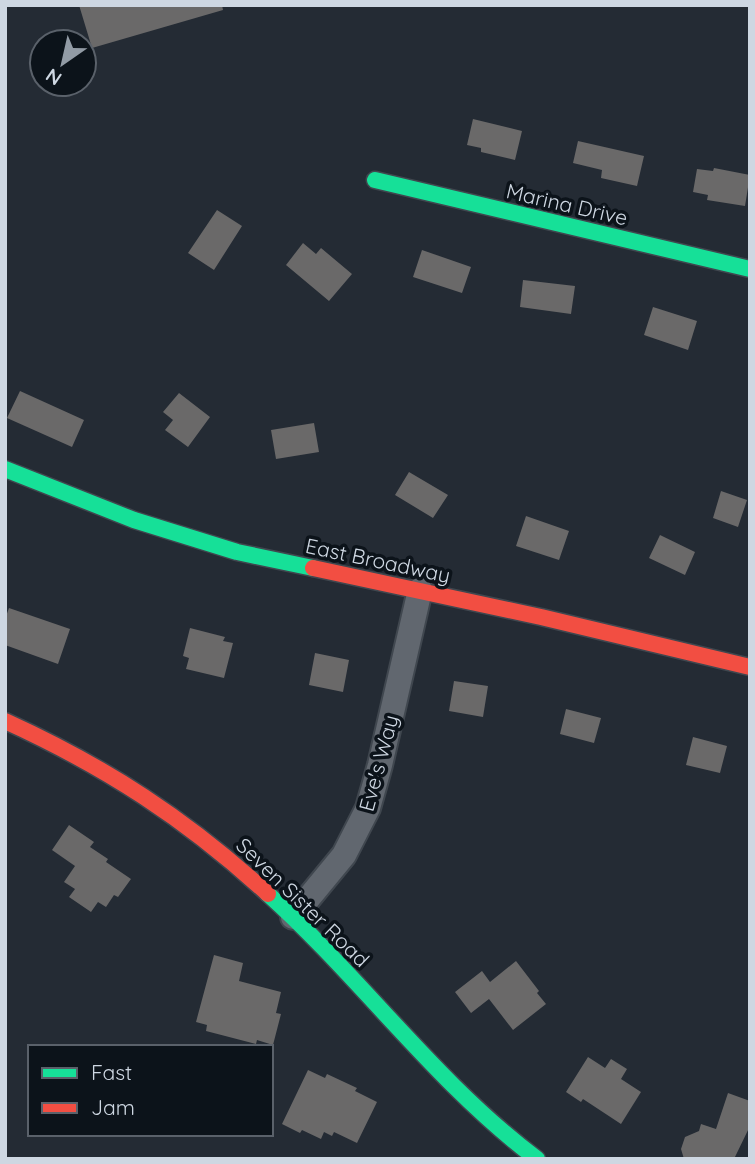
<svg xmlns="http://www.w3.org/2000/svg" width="755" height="1164" viewBox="0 0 755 1164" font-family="Quicksand,sans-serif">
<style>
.building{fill:#6a6969}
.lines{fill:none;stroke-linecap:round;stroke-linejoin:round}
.street-casing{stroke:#40474f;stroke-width:28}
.fast-casing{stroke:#40474f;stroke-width:19}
.jam-casing{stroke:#40474f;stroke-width:19}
.street{stroke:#61676f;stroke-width:24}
.fast{stroke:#16e098;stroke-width:16}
.jam{stroke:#f24e42;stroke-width:16}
.labels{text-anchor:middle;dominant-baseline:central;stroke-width:7;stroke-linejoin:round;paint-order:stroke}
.street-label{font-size:21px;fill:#ced7e2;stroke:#0c131a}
</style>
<rect width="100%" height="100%" fill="#242b34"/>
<!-- building -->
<path class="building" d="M79,5H222L223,10L92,48Z
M473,119L522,131L515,160L481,152V148L467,145Z
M578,141L644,156L637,186L601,178L602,170L573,163Z
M714,168L750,175L745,206L707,200L708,195L693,192L697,169L713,171Z
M217,210L242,226L214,270L188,253Z
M303,243L316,254L321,248L352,274L329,301L286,265Z
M422,250L471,267L462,293L413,277Z
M523,280L575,286L571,314L520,307Z
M653,307L697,321L688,350L644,335Z
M20,391L84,420L72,447L7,418Z
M179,393L210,417L188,447L165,430L173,420L163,412Z
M314,423L319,452L276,459L271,430Z
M409,472L448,495L433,518L395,495Z
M721,491L747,500L738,527L713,518Z
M526,516L569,531L559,560L516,546Z
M660,535L695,552L685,575L649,558Z
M9,608L70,629L58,664L5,645V619Z
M190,628L225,637L223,641L233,643L224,678L186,669L189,658L183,656Z
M315,653L349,660L343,692L309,685Z
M454,681L488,686L483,717L449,711Z
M566,709L601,718L594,743L560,734Z
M693,737L727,746L720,773L686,765Z
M69,825L94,842L90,847L108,859L106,862L131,879L118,897L114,895L106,907L98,902L91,912L69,897L75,889L64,882L75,866L52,850Z
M214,955L243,963L239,981L281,992L276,1013L281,1014L273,1045L257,1040L256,1044L206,1031L207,1025L196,1022Z
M516,961L539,991L537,993L546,1004L513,1030L489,999L471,1013L455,992L482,971L490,982Z
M588,1057L605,1068L611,1059L627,1069L621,1079L641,1092L621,1124L583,1099L581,1102L566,1092Z
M308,1070L325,1078L327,1074L357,1088L355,1091L377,1102L357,1143L334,1132L332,1136L324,1132L321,1139L302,1130L300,1133L282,1124Z
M728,1093L750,1101V1126L734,1159H684L681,1149L685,1137L699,1131L701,1124L716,1129Z"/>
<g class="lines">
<defs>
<path id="street" d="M293,917L344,855L368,808L380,765L420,590"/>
<path id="fast" d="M375,180L750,269
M5,469L134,520L237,552L313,568
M268,894C362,979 436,1083 537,1159"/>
<path id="jam" d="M313,568L541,617L750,667
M5,721C106,767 186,819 268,894"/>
</defs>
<!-- street casing -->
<use href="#street" class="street-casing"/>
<!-- fast casing -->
<use href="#fast" class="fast-casing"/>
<!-- jam casing -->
<use href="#jam" class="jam-casing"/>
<!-- street -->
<use href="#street" class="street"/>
<!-- fast -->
<use href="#fast" class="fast"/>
<!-- jam -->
<use href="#jam" class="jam"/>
</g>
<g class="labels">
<!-- street labels -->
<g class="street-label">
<text transform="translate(567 204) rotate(13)">Marina Drive</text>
<text transform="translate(378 560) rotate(12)">East Broadway</text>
<text transform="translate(378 763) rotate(-75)">Eve's Way</text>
<text transform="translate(303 902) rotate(44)">Seven Sister Road</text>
</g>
</g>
<!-- border -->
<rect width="755" height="1164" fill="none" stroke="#ced7e2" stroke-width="14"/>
<!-- legend -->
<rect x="28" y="1045" width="245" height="91" fill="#0c131a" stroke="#5a616a" stroke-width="2"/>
<rect x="42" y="1068" width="35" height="10" fill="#16e098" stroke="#5a616a" stroke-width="2"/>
<text x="91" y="1080" font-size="21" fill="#ced7e2">Fast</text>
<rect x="42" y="1103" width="35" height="10" fill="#f24e42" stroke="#5a616a" stroke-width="2"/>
<text x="91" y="1115" font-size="21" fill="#ced7e2">Jam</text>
<!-- north arrow -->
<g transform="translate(63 63) rotate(214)"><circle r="33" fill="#0c131a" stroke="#5a616a" stroke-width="2"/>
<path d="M0-5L12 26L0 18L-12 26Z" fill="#929ba5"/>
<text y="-10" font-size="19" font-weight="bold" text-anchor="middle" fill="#ced7e2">N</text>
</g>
</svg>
